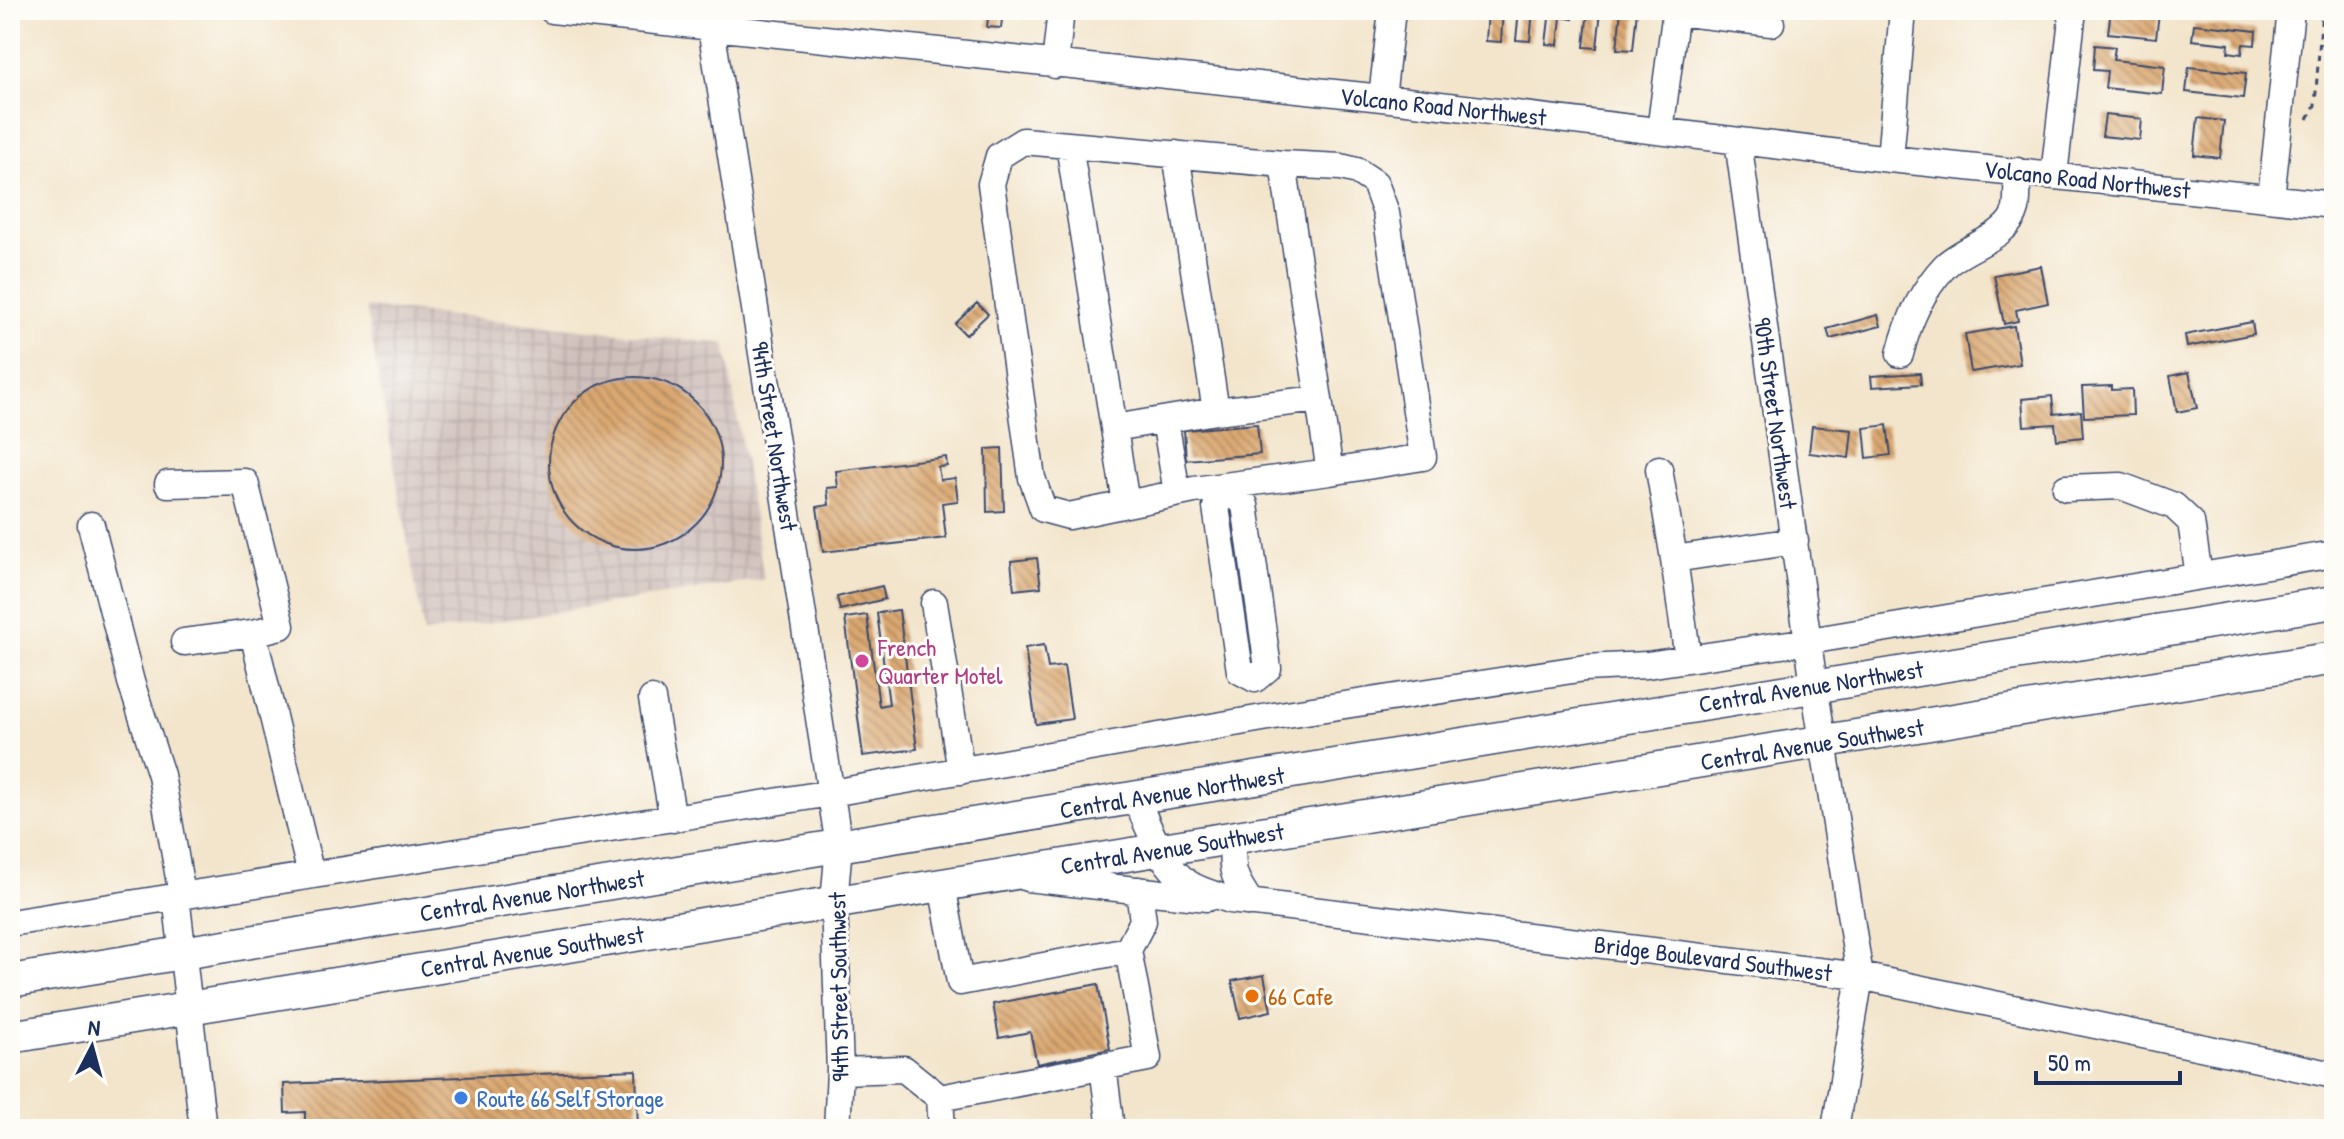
<svg xmlns="http://www.w3.org/2000/svg" width="2344" height="1139" viewBox="0 0 2344 1139" font-family="'Patrick Hand',sans-serif">
<style>
.industrial{fill:url(#industrial-grid)}
.building{fill:url(#building-back-hatch)}
.lines{fill:none;stroke-linecap:round;stroke-linejoin:round}
.minor-casing{stroke:#3b4a6e;stroke-width:29}
.major-casing{stroke:#3b4a6e;stroke-width:35}
.path{stroke:#3b4a6e;stroke-width:3;stroke-dasharray:6 6;stroke-linecap:butt}
.minor{stroke:#fff;stroke-width:26}
.major{stroke:#fff;stroke-width:32}
.hotel-dot{fill:#d1479c;stroke:#fdfcf7;stroke-width:3}
.food-dot{fill:#e8710a;stroke:#fdfcf7;stroke-width:3}
.shop-dot{fill:#3f7fe0;stroke:#fdfcf7;stroke-width:3}
.labels{text-anchor:middle;dominant-baseline:central;stroke-width:6;stroke-linejoin:round;paint-order:stroke}
.street-label{font-size:24px;fill:#1b2f5e;stroke:#fdfcf7}
.hotel-label{font-size:24px;fill:#b23c85;stroke:#fdfcf7;text-anchor:start}
.food-label{font-size:24px;fill:#c56008;stroke:#fdfcf7;text-anchor:start}
.shop-label{font-size:24px;fill:#366cbe;stroke:#fdfcf7;text-anchor:start}
</style>
<defs>
<pattern id="industrial-grid" width="8" height="8" patternUnits="userSpaceOnUse" patternTransform="scale(2)"><rect width="8" height="8" fill="#d0c0bb"/><path d="M0 4h8M4 0v8" fill="none" stroke="#b2a5a3"/></pattern>
<pattern id="building-back-hatch" width="6" height="6" patternUnits="userSpaceOnUse" patternTransform="scale(2)"><rect width="6" height="6" fill="#daa770"/><path d="M-1 5l2 2M0 0l6 6M5-1l2 2" fill="none" stroke="#b0885f"/></pattern>
</defs>
<rect width="100%" height="100%" fill="#fdfcf7"/>
<filter id="ink" filterUnits="userSpaceOnUse"><feTurbulence type="fractalNoise" baseFrequency=".0125" numOctaves="2"/><feDisplacementMap in="SourceGraphic" scale="16" xChannelSelector="R" yChannelSelector="G"/><feConvolveMatrix kernelMatrix="1 2 1 2 8 2 1 2 1" color-interpolation-filters="sRGB"/></filter>
<filter id="wash" filterUnits="userSpaceOnUse"><feTurbulence type="fractalNoise" baseFrequency=".006" numOctaves="4" result="noise"/><feDisplacementMap in="SourceGraphic" scale="32" xChannelSelector="R" yChannelSelector="G"/><feGaussianBlur stdDeviation="1.8" result="paint"/><feColorMatrix in="noise" values="0 0 0 0 0 0 0 0 0 0 0 0 0 0 0 0 0 1.4 0 .05"/><feComposite in="paint" operator="in"/></filter>
<g filter="url(#wash)">
<rect width="100%" height="100%" fill="#f3e5cc"/>
<!-- industrial -->
<path class="industrial" d="M366,307L725,344L764,579L424,633Z"/>
<g id="blocks">
<!-- building -->
<path class="building" d="M989,10H1003L1001,28L987,27Z
M1488,10H1503L1501,42L1486,41Z
M1519,10H1533L1530,41L1516,40Z
M1550,10H1573V19L1561,17L1558,45L1546,44Z
M1588,10H1601L1597,48L1584,47Z
M1621,10H1637L1633,50L1617,49Z
M2111,10L2159,13L2156,38L2108,33Z
M2194,24L2256,31L2255,45L2243,44L2242,54L2228,52L2229,44L2192,40Z
M2095,45L2115,47L2113,60L2165,66L2162,94L2105,88L2107,71L2093,70Z
M2189,67L2246,73L2243,98L2186,92Z
M2105,115L2142,119L2140,140L2102,136Z
M2198,118L2224,121L2220,158L2194,155Z
M2041,266L2048,303L2016,310L2018,321L2004,324L1994,275Z
M977,303L988,314L966,335L955,324Z
M1878,315L1881,326L1830,339L1827,329Z
M2252,322L2254,334L2187,347L2185,335Z
M2014,326L2020,364L1971,372L1965,334Z
M2189,372L2197,408L2177,412L2170,376Z
M1920,373L1921,384L1872,387L1871,376Z
M549 463a86 86 0 1 1 172 0a86 86 0 1 1-172 0Z
M2112,386V390L2132,389L2133,415L2084,417L2082,387Z
M2052,396L2054,414L2081,411L2083,437L2057,440L2055,424L2024,426L2022,399Z
M1257,424L1260,454L1186,460L1184,430Z
M1887,425L1891,455L1867,458L1864,428Z
M1812,426L1852,430L1849,458L1809,453Z
M1002,448L1004,511L987,512L986,449Z
M946,457L947,466L938,467L940,480L955,478L958,501L942,503L946,538L823,552L817,507L829,505L827,488L838,487L836,471Z
M1037,558L1041,587L1014,590L1011,561Z
M882,586L885,599L840,610L837,597Z
M899,610L917,749L863,756L845,618L867,615L879,706L889,704L877,613Z
M1044,645L1048,668L1064,666L1072,719L1036,724L1025,648Z
M1264,975L1271,1011L1240,1018L1232,981Z
M1098,984L1110,1049L1037,1064L1030,1032L999,1038L993,1004Z
M636,1070L638,1129H305V1112L285,1113L284,1084Z"/>
</g>
</g>
<g filter="url(#ink)">
<use href="#blocks" fill-opacity="0" stroke="#3b4a6e" stroke-width="2"/>
<g class="lines">
<defs>
<path id="minor" d="M552,10L1382,98L1890,159L2334,205
M1676,12L1771,23
M711,27L839,846L834,902L840,1071L837,1129
M1055,65L1061,10
M1382,98L1392,10
M1660,131L1676,10
M1023,141L1283,164L1330,472L1194,490L1069,516L1043,509L1032,478L991,184L999,156Z
M1738,141L1814,685L1860,976L1835,1129
M1069,145L1126,504
M1890,159L1903,10
M1283,164L1341,167L1357,171L1375,183L1386,213L1423,457L1330,472
M2054,175L2073,10
M2271,198L2291,10
M1900,354C1908,322 1922,290 1945,266C1965,246 2009,238 2016,209C2018,197 2017,184 2017,171
M1216,411L1318,399
M1165,420L1177,493
M1114,428L1216,411L1176,154
M1659,469L1674,559
M168,484L245,482L281,626L253,633L311,875
M1228,486L1245,505L1268,668L1255,679L1240,671L1216,507Z
M2066,488L2121,486L2174,506L2191,522L2199,576
M91,525L131,682L161,775L182,895
M934,603L961,771
M184,642L253,633
M1688,659L1674,559L1795,541
M652,699L673,819
M1136,799C1149,827 1161,866 1189,884C1201,892 1217,895 1230,900L1860,976L2334,1075
M1233,838C1231,870 1232,876 1251,903
M1027,878L1207,898
M176,896L203,1129
M10,923L831,793L1280,715L1585,668L1647,665L1809,641L2334,554
M1128,950L1143,921L1139,890
M1103,1066L1111,1129
M840,1071L904,1069L940,1098L1148,1058L1128,950L960,982L942,885
M940,1098L942,1129"/>
<path id="major" d="M10,981L2334,602
M10,1037L2334,658"/>
</defs>
<!-- minor casing -->
<use href="#minor" class="minor-casing"/>
<!-- major casing -->
<use href="#major" class="major-casing"/>
<!-- path -->
<path class="path" d="M2308,119L2315,105L2322,10"/>
<!-- minor -->
<use href="#minor" class="minor"/>
<!-- major -->
<use href="#major" class="major"/>
</g>
</g>
<!-- markers -->
<circle class="hotel-dot" cx="862" cy="661" r="8"/>
<circle class="food-dot" cx="1252" cy="996" r="8"/>
<circle class="shop-dot" cx="461" cy="1098" r="8"/>
<g class="labels">
<!-- street labels -->
<g class="street-label">
<text transform="translate(1443 106) rotate(6)">Volcano Road Northwest</text>
<text transform="translate(2087 179) rotate(6)">Volcano Road Northwest</text>
<text transform="translate(1776 413) rotate(82)">90th Street Northwest</text>
<text transform="translate(775 436) rotate(81)">94th Street Northwest</text>
<text transform="translate(1811 686) rotate(-9)">Central Avenue Northwest</text>
<text transform="translate(1812 744) rotate(-9)">Central Avenue Southwest</text>
<text transform="translate(1172 792) rotate(-9)">Central Avenue Northwest</text>
<text transform="translate(1172 848) rotate(-9)">Central Avenue Southwest</text>
<text transform="translate(532 895) rotate(-9)">Central Avenue Northwest</text>
<text transform="translate(532 951) rotate(-9)">Central Avenue Southwest</text>
<text transform="translate(1713 958) rotate(7)">Bridge Boulevard Southwest</text>
<text transform="translate(838 987) rotate(-91)">94th Street Southwest</text>
</g>
<!-- hotel labels -->
<g class="hotel-label">
<text x="878" y="647">French<tspan x="878" dy="28">Quarter Motel</tspan></text>
</g>
<!-- food labels -->
<g class="food-label">
<text x="1268" y="996">66 Cafe</text>
</g>
<!-- shop labels -->
<g class="shop-label">
<text x="477" y="1098">Route 66 Self Storage</text>
</g>
</g>
<!-- margin -->
<rect width="2344" height="1139" fill="none" stroke="#fdfcf7" stroke-width="40"/>
<!-- north arrow -->
<g transform="translate(92 1047) rotate(6)" stroke="#fdfcf7" stroke-width="6" paint-order="stroke">
<path d="M0-6L14 30L0 20L-14 30Z" fill="#1b2f5e"/>
<text y="-12" font-size="22" font-weight="bold" text-anchor="middle" fill="#1b2f5e">N</text>
</g>
<!-- scale -->
<path d="M2036 1071v12h144v-12" fill="none" stroke="#1b2f5e" stroke-width="4"/>
<text x="2048" y="1071" font-size="24" fill="#1b2f5e" stroke="#fdfcf7" stroke-width="6" paint-order="stroke">50 m</text>
</svg>
